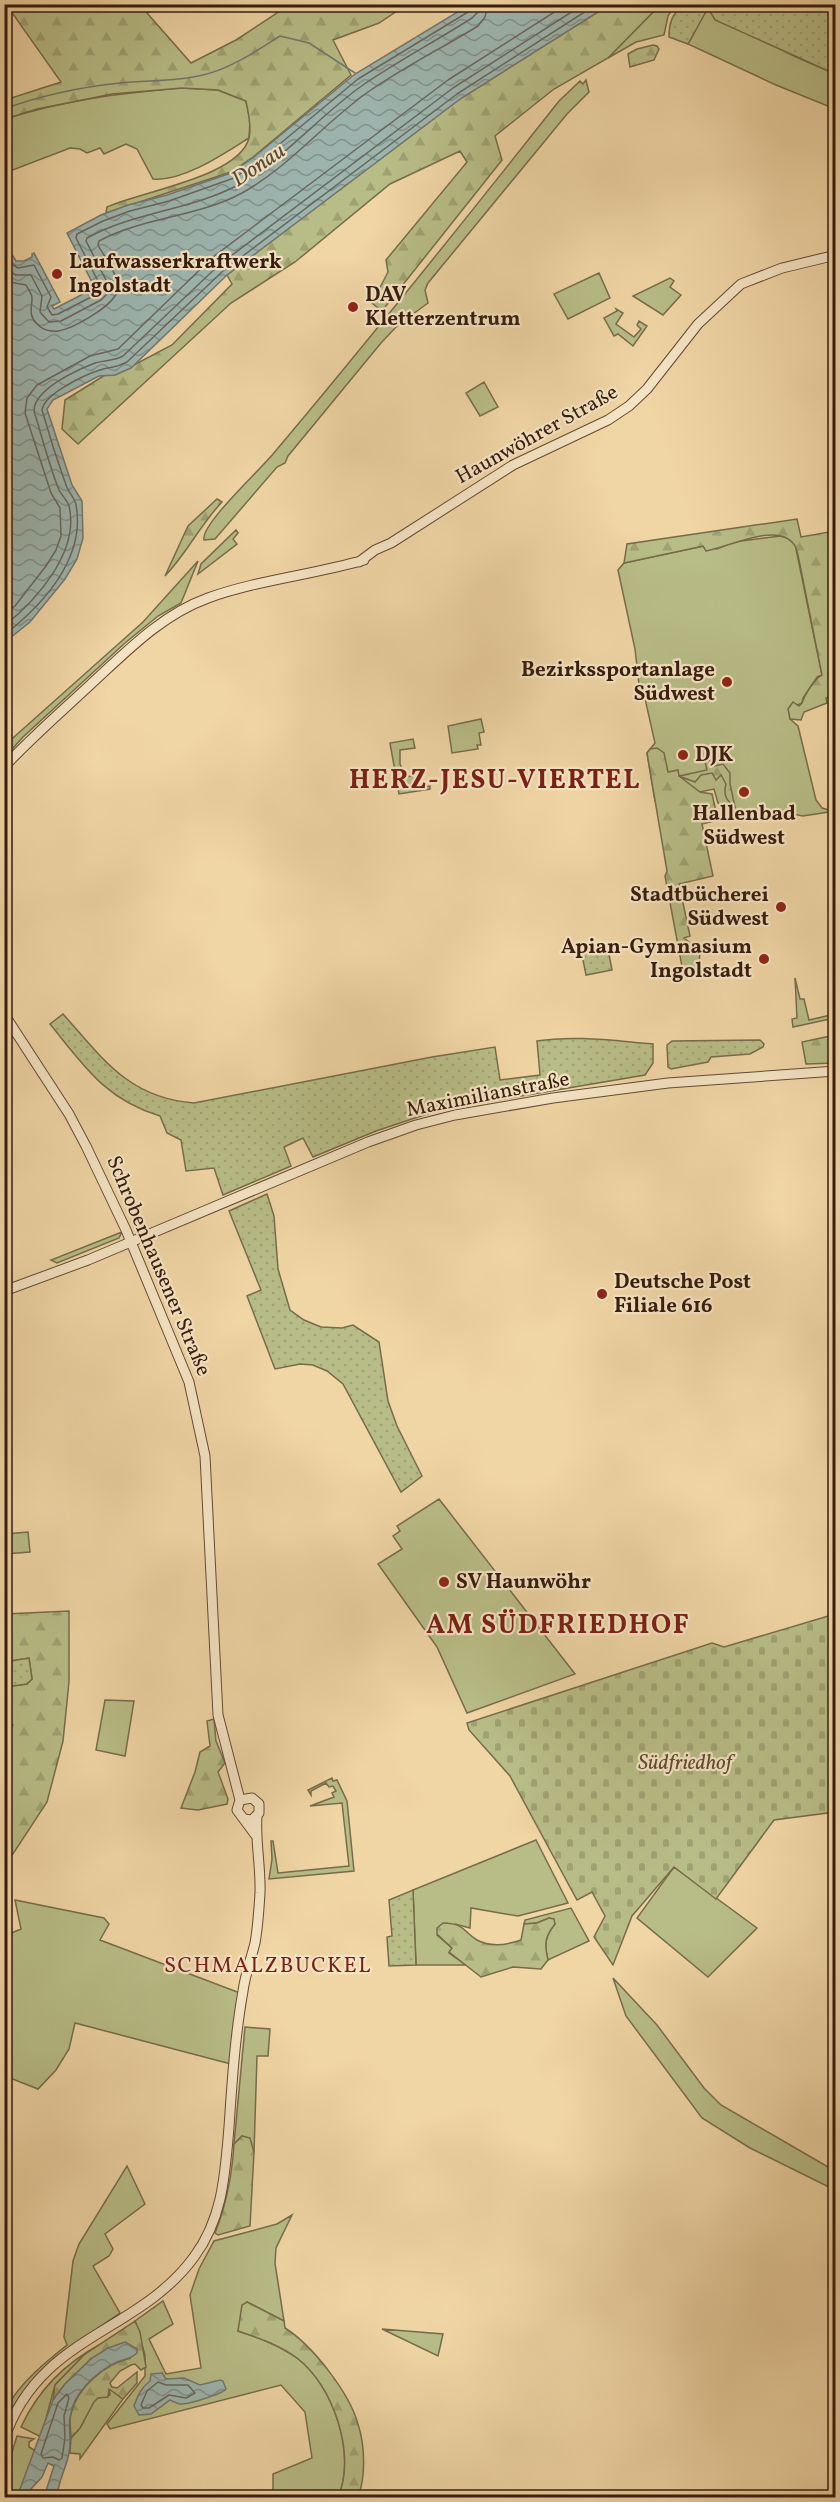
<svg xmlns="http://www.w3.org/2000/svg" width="840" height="2502" viewBox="0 0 840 2502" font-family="Vollkorn,serif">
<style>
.green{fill:#b8bd87;stroke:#776c4a;stroke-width:1.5}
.forest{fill:url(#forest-firs);stroke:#776c4a;stroke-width:1.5}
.cemetery{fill:url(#cemetery-stones);stroke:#776c4a;stroke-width:1.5}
.park{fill:url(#park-dots);stroke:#776c4a;stroke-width:1.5}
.water{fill:url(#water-waves);stroke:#74786f;stroke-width:1.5}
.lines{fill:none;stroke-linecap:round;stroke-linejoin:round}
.shore{stroke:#6a685e;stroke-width:1.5}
.stream{stroke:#74786f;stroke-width:1.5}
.minor-casing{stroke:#644a33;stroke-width:11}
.minor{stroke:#f5e4c4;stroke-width:9}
.poi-dot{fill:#8f2418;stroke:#f5e4c4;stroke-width:2}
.labels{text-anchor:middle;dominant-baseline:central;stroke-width:4.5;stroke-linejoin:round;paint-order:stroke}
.poi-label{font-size:21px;font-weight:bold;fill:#361b0d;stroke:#f5e4c4;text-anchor:start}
.street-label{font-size:21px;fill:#361b0d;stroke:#f5e4c4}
.park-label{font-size:21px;font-style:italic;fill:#5d4c32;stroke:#f5e4c4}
.water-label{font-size:22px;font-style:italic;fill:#554a3e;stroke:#f5e4c4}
.neighbourhood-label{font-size:22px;letter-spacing:1.5px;fill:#7a1f14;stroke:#f5e4c4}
.district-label{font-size:27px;font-weight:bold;letter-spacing:1.5px;fill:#7a1f14;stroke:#f5e4c4}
</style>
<defs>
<pattern id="forest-firs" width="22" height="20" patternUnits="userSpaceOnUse" patternTransform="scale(1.5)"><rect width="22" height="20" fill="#b8bd87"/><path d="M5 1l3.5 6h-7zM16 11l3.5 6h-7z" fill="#9fa273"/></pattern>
<pattern id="cemetery-stones" width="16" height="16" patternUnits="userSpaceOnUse" patternTransform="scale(1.5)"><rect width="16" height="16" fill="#b8bd87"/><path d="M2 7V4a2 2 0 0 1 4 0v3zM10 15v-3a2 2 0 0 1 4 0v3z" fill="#9fa273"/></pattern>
<pattern id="park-dots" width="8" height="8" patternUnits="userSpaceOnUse" patternTransform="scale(1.5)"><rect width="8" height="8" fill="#b8bd87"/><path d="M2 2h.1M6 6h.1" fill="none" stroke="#9fa273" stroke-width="1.8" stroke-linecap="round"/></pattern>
<pattern id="water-waves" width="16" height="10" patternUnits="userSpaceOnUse" patternTransform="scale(1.5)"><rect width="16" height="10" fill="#9db6b0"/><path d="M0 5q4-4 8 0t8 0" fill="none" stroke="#81938e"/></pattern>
</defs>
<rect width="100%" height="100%" fill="#f0d5a5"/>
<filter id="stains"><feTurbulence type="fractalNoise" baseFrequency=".00333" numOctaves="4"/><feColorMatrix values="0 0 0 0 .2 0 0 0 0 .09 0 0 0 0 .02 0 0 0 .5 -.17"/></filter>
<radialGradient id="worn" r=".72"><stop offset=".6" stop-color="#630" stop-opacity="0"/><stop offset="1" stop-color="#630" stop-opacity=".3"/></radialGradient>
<!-- green -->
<path class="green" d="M660,5H675L668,16L664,35L636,42L608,58Z
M708,7L713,14L794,56L835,74V109L776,85L688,44Z
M586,80L589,92L567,114L428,283L425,290L428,303L398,325L381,343L288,456L285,463L277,467L215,539L204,540C200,525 261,469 273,454C371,338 465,220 559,101L580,81L583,84Z
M182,88L218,90L246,101L250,120L249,138C225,153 183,182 153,179L137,149L126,144L104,154L100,148L87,153L80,149L70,148L5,173V119C66,100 119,93 182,88Z
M599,273L610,298L568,319L554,294Z
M670,278L674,281L670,287L681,295L663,315L633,296Z
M616,309L623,313L616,324L634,337L641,329L637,325L639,321L647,326L633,346L618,334L614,336L604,318L617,311Z
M484,382L498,407L480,416L466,393Z
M780,536L788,538L795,544L822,675L817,677L803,698L802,703L789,709L790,719L798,726L816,800L822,808L829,810L835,808V811L803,816L788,813L780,821L765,817L746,820L718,803L714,789L655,801L647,753L655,743L644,694L640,693L635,649L618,570L624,563L704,546L717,549L733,542Z
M198,561L181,603L158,616L125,643L23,737L5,757V745L143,622Z
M481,719L484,732L479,733L481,745H477L478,749L452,753L448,726Z
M413,739L415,748L400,750V764L406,777L420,774L422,787L430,786V789L399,794L390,743Z
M795,978L800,999H804L809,1020L835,1014V1018L793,1027L792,1019L797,1018Z
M122,1232L119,1238L57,1263L51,1260Z
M439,1499L575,1674L467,1713L437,1647L378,1564L402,1549L393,1536L400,1531L397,1526Z
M28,1532L30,1552L5,1554V1534Z
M105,1700L134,1701L125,1756L96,1750Z
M332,1778L333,1781L337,1780L347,1801L354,1871L269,1879L272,1859L271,1841H273L278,1873L349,1866L342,1803L310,1806L334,1797L332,1793L336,1791L333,1786L329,1787L326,1783L311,1791V1795L308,1790Z
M536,1840L568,1903L518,1916L471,1908L470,1928L455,1924L437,1935L452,1948L449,1953L466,1965H416L413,1890Z
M674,1867L757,1928L708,1977L637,1918Z
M15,1900L104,1918L109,1924L100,1940L240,1993L231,2064L75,2023L69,2049L56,2070L38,2089L5,2076L4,1936L21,1929Z
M571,1908L589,1941L548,1960C544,1945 545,1936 555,1924L549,1918L537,1923L524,1924L525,1920Z
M613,1978L657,2025L704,2088L721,2105L835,2171V2190L750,2148L702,2118L626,2016Z
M245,2027L270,2029L268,2056H257L254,2152L249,2138L242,2136L234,2144Z
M127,2166L145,2204L105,2234L113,2249L109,2256L93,2266L120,2313L54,2358L23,2392L5,2420C4,2395 48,2360 67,2345L64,2337L73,2261L79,2244Z
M292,2215L276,2248L275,2263L284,2321L247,2302L238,2331C259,2338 279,2345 297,2358C333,2385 357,2455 338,2497H273V2474L312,2458L305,2412L281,2385L110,2429L107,2424L145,2376V2355L135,2321L163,2301L173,2324L149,2339L166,2374L201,2368L190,2295L199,2269L214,2241L277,2224Z
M382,2329L443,2334L438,2356Z
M101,2344L85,2354L55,2385L41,2437L21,2427C38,2390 65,2363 101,2344Z
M109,2388L123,2399L80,2459V2454L70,2453L71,2438L80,2428L93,2402L97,2398L110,2395Z
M17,2436L34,2439L29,2442V2447L34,2450L37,2448L17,2497L5,2498V2474Z"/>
<!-- forest -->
<path class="forest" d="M14,5H165L147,13L191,63L236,40L289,5H406L379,23L333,40L351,75L253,157L231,172L106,213L107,207C142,191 239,177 249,138C252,126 248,112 246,101L218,90L182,88L112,94L37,109L5,119V100L61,82L8,7Z
M609,5H660L608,58L554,89L495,136L502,160L382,311L372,303L388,272L386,260L467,162L460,151L390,184L295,262L231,303L78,444L62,429L65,400L105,375H115L172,345L232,284L227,275L460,99Z
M653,45L657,46L659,49L654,60L630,67L628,54L637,49Z
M217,499L222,502C200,525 187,553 165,576L188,526Z
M797,519L801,537L829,532L836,568L835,672L828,674L832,696L826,698L827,703L804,712L801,720L790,719L788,709L793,702L799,706L802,703C804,696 815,678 822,675L799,560C798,555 797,547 793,543C776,522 726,548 706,551L703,546L624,563L627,544Z
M236,530L238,533L233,539L237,544L198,574L201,564Z
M657,748L664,753L668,772L678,770L679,776L707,770L705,761L712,760L714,766L723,764L730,773V784L735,807C726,800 723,795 726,784L721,775L716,780L712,773L701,775L695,782L679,776L700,792L712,794L718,820L702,824L713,876L679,884L690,936L684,938L700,951L699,966L695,970L683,972L665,876L667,871L647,753L650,749Z
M835,1035V1063L806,1064L802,1042Z
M69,1611V1682L63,1741L47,1802L11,1857L5,1860V1733L13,1725L5,1719V1687L27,1684L32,1679L29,1658L5,1662V1614Z
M214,1719L216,1741L225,1763L218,1772L228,1799L227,1804L198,1810L181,1808L195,1772L200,1752L210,1746L207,1721Z
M549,1918L554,1919L555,1924C545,1936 544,1945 548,1960L541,1969L513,1967L481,1977L449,1952L452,1948L437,1934V1928L443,1923C466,1924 461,1930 477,1940C490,1947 507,1945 521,1940L524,1924L537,1923Z
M242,2136L250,2138L254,2152L250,2226L218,2235L215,2233C227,2203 232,2176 234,2144Z
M247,2302L284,2321L285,2328C312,2345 349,2392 358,2424C365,2446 366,2476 358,2497H338C357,2455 333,2385 297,2358C279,2345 259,2338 238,2331L242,2305Z
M135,2321L140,2332L146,2367L141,2370L135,2364L131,2365L120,2371L110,2383L112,2387L117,2388L137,2372V2383L123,2399L109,2389L108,2397L98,2398L94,2402L80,2428L71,2438C71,2430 69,2421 71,2414C77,2387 105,2364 131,2358H92L65,2384L53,2400L55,2385L85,2354Z"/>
<!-- cemetery -->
<path class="cemetery" d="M835,1614V1812L774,1820L716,1899L674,1867L632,1916L613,1965L594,1937L605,1916L592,1892L577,1900L510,1776L469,1730L467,1723L712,1643L724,1647Z"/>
<!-- park -->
<path class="park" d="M683,5H835V74L715,20L708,8L688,44L669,37C669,23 672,14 683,5Z
M607,944L612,970L586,975L581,950Z
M63,1014C103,1059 129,1098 194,1103L432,1057L495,1047L500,1080L540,1075L537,1041C575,1035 615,1041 653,1044V1063L645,1075L439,1110L376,1131L313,1157L303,1138L284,1147L291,1166L223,1195L214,1168L186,1171L181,1140L167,1133L160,1116C105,1099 85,1067 50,1024Z
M760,1040L764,1044L763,1047L750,1054L711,1057L708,1062L671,1069L668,1067L667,1045L672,1041Z
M267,1194L274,1216L278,1269L290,1310L304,1320L321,1327L342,1328L353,1325L379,1342L388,1401L397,1426L422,1476L401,1492L343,1384L327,1371L313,1365L300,1364L275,1369L247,1296L261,1290L229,1211Z
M29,1658L32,1679L27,1684L5,1687V1662Z
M413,1890L416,1965L389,1966L387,1937L392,1936L389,1900Z"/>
<!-- water -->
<path class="water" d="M469,5H609L460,99L227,275L131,368L115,375L99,376L53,400L47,409L72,485L82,501L83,538L77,559L65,579L30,622L5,642V253H11L16,261H24L32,257V254L34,253L60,302L52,306L54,309L95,288L67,233L101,215L128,205L167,195L231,173L254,157L355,74Z
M125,2342L137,2349V2353C131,2359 124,2359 117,2362C96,2372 73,2393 70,2417C68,2429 72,2441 69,2453C66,2469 58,2481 57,2497H44L54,2466L48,2463L42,2477L31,2489L33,2497H17L53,2400L65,2384L92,2358L108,2348Z
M162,2373L166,2379L184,2378L200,2385L220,2380L223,2381L226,2389C222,2394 187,2405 180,2404C178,2404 172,2401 170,2400L151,2414L139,2415L134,2406C138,2395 141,2388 150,2381L151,2374Z"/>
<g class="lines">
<!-- shore -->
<path class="shore" d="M4,259L18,268L34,265L51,297L47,307L52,315L58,314L97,294L100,290V285L76,238L77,234L103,221L130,211L169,201L234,178L258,162L358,79L468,12L471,4
M4,269L16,275H31L42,296L40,312L49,322L61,321L101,300L107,294V282L86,241L87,238C134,212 191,210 238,185C284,159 320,115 363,85C398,61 436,41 472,18L477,13L479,4
M4,281L26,285C28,289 32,294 32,298C32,308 28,315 37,324C42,329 50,332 58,331C72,329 114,306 117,291C120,276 105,258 98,245L99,241C144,217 198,217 242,193C289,167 324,123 368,92C402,68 442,48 478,26L485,17L488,4
M4,614L15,606L46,566L56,550L61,536L60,508L51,493L25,413L27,398L37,385L90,356L118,349L213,257L448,80L567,4
M4,626C37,600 80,551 69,506C67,500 62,496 59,490C49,465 42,437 34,411C34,389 77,370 95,363C105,360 114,361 123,356L219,265L453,88L584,4
M4,635C43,605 86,558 76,505C75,498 68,492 66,485C57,460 49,435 42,410C44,394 84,375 100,370C112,366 114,369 127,362L223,271L457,94L597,4
M158,2382L166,2385H188L195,2393L186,2398L169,2395L149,2408H143L141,2405L147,2391Z
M67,2394L69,2398L64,2416L65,2438L62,2458L59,2460L53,2457L43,2458L41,2454L58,2403Z"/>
<!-- stream -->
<path class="stream" d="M4,109C42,95 81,87 120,83C148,80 175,82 203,75C230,69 256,51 280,36L309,43L355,73"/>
<defs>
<path id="minor" d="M359,562L375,550L391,543L513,465L608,420L629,406L647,389L698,324L741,284L782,268L836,255
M4,767C31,738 61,712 90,685C126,652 161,615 208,598C258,580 312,575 364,560
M4,1014L69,1114L86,1146L126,1230L189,1382L205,1456L218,1715L240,1800
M4,1291L88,1260L368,1142L416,1125L455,1115L553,1098L668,1083L836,1071
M244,1819L252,1820L259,1813V1804L252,1798L240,1800L237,1810L257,1837
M4,2440C38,2335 138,2334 194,2257C223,2218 225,2174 229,2127C232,2082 235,2036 243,1991C245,1975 251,1959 255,1943C258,1926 259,1909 260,1893C261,1868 255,1839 257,1816"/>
</defs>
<!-- minor casing -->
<use href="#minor" class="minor-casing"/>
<!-- minor -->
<use href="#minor" class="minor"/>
</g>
<!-- markers -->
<g class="poi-dot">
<circle cx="57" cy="274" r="6"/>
<circle cx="353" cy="307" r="6"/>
<circle cx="727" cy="682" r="6"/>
<circle cx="683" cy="755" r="6"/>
<circle cx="744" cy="792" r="6"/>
<circle cx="781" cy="907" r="6"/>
<circle cx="764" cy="959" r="6"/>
<circle cx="602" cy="1294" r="6"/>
<circle cx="444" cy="1582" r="6"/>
</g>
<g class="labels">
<!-- poi labels -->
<g class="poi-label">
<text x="69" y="262">Laufwasserkraftwerk<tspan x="69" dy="24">Ingolstadt</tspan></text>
<text x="365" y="295">DAV<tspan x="365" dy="24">Kletterzentrum</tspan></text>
<text x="715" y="670" text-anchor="end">Bezirkssportanlage<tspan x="715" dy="24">Südwest</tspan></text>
<text x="695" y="755">DJK</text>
<text x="744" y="814" text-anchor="middle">Hallenbad<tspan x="744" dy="24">Südwest</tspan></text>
<text x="769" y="895" text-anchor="end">Stadtbücherei<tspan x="769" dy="24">Südwest</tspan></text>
<text x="752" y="947" text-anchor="end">Apian-Gymnasium<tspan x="752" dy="24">Ingolstadt</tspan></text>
<text x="614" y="1282">Deutsche Post<tspan x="614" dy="24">Filiale 616</tspan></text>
<text x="456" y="1582">SV Haunwöhr</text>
</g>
<!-- street labels -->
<g class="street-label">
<text transform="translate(537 435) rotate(-29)">Haunwöhrer Straße</text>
<text transform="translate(488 1095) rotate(-11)">Maximilianstraße</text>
<text transform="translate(158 1266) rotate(67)">Schrobenhausener Straße</text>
</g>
<!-- park labels -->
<g class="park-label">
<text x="685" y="1763">Südfriedhof</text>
</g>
<!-- water labels -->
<g class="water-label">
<text transform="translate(259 166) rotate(-34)">Donau</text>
</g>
<!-- neighbourhood labels -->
<g class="neighbourhood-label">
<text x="268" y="1966">SCHMALZBUCKEL</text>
</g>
<!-- district labels -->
<g class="district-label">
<text x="495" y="781">HERZ-JESU-VIERTEL</text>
<text x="558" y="1626">AM SÜDFRIEDHOF</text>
</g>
</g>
<!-- margin -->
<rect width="840" height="2502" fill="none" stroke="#f0d5a5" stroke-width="24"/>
<rect x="6" y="6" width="828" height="2490" fill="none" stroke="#361b0d" stroke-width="3"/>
<rect x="12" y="12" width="816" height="2478" fill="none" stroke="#361b0d" stroke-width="1.5"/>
<rect width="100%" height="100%" filter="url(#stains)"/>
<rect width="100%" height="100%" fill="url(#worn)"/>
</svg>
